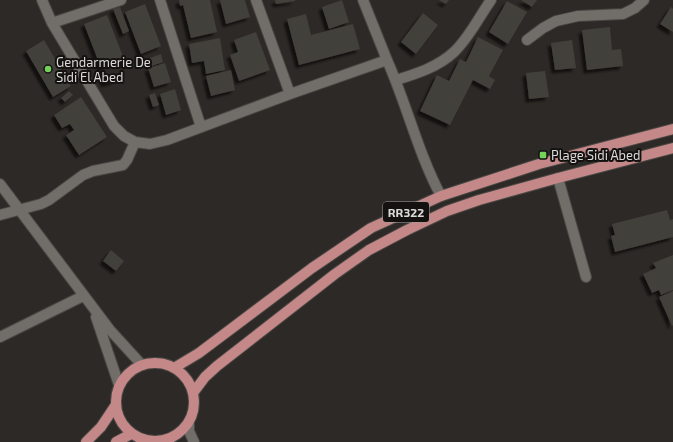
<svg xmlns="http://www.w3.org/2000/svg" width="673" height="442" viewBox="0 0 673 442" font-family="'Exo 2',sans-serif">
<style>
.building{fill:#423f3b;filter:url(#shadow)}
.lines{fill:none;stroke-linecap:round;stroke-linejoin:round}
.street-casing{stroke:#494643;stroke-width:12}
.primary-casing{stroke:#494643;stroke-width:12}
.street{stroke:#716d69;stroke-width:10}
.primary{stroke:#c38887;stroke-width:10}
.poi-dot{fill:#74d25b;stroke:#141211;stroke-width:1.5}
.labels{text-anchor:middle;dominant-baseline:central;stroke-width:4;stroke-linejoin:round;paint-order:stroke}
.shield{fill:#141211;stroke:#a09e9c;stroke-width:1}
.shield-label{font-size:12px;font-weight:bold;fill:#dcdad8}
.poi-label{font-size:13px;fill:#dcdad8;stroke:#141211;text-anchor:start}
</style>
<defs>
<filter id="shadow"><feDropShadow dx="-3.5" dy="3.5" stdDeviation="1" flood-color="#0009"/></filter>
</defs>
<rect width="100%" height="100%" fill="#2d2926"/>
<!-- building -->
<path class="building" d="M179,0H210L217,32L191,38L183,5L180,6Z
M220,0H245L250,17L226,24Z
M275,0H295V1L276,4Z
M342,0L349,22L329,29L322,7Z
M439,0H449L446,4Z
M521,0H537L532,7Z
M507,1L527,12L508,44L489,32Z
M145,4L161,46L141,54L125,12Z
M120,7L129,31L123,34L113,9Z
M671,7L673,9V32L660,24Z
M423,13L438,25L416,54L401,42Z
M306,14L311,35L353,24L360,49L299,65L287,19Z
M107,15L124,59L101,68L84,24Z
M610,27L612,50L621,49L623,66L587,70L582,30Z
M256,32L270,70L239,81L230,55L238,52L234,40Z
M478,37L503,50L489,76L495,80L490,89L473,80L450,125L420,111L437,75L449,81L460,59L466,62Z
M220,38L225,70L206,74L204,61L192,63L189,44Z
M44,40L71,86L53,97L26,51Z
M572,40L576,68L555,70L551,43Z
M161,54L163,62L152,66L150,58Z
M165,63L171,82L154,87L148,68Z
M231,70L235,90L211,96L206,76Z
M545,71L549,97L529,99L526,73Z
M113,73L115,81L104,84L102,75Z
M175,89L181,110L166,115L160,94Z
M69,91L73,95L65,102L61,98Z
M155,93L159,105L153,107L149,95Z
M81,97L107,137L79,155L66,135L74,130L70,124L62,128L54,115Z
M667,210L670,220L673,219V237L615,252L611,236L615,235L612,224Z
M111,250L124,261L116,271L103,261Z
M673,256V290L661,295L659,290L652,293L643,274L656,268L653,263L673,255Z
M673,291V325L672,326L659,297Z"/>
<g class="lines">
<defs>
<path id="street" d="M42,0L52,23L114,126L124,136L135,142
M160,0L201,127
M256,0L290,94
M52,23L121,0
M527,40L543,28L556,21L578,16L623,14L635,8L644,0
M387,60C407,105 418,153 441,196
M396,80C416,74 438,67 454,52C469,38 479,17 491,0
M558,178L586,277
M0,184L110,330L142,365
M0,215L41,204L49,200L83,175L93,171L123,165L127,160L135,142L150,144L167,140L290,94L387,60L363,0
M96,317L119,385
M0,337L83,296
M189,422V431L194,442
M155,442H156"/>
<path id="primary" d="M116 402a39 39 0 1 1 78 0a39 39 0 1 1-78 0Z
M174,368L199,353L312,268L371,228L441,196L539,164L673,129
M193,393L205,377L217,366L335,274L369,250L407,230L447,211L479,200L558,178L673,148
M86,442L101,427L115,406
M116,442L131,434"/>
</defs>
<!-- street casing -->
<use href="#street" class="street-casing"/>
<!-- primary casing -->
<use href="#primary" class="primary-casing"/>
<!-- street -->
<use href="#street" class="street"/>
<!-- primary -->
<use href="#primary" class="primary"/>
</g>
<!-- markers -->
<g class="poi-dot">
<circle cx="48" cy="69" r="4"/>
<rect x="539" y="151" width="8" height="8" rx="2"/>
</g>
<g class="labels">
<!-- shield labels -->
<rect class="shield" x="383" y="202" width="46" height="20" rx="3"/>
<g class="shield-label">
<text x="406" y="212">RR322</text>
</g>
<!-- poi labels -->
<g class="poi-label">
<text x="56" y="62">Gendarmerie De<tspan x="56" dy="15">Sidi El Abed</tspan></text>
<text x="551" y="155">Plage Sidi Abed</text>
</g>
</g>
</svg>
